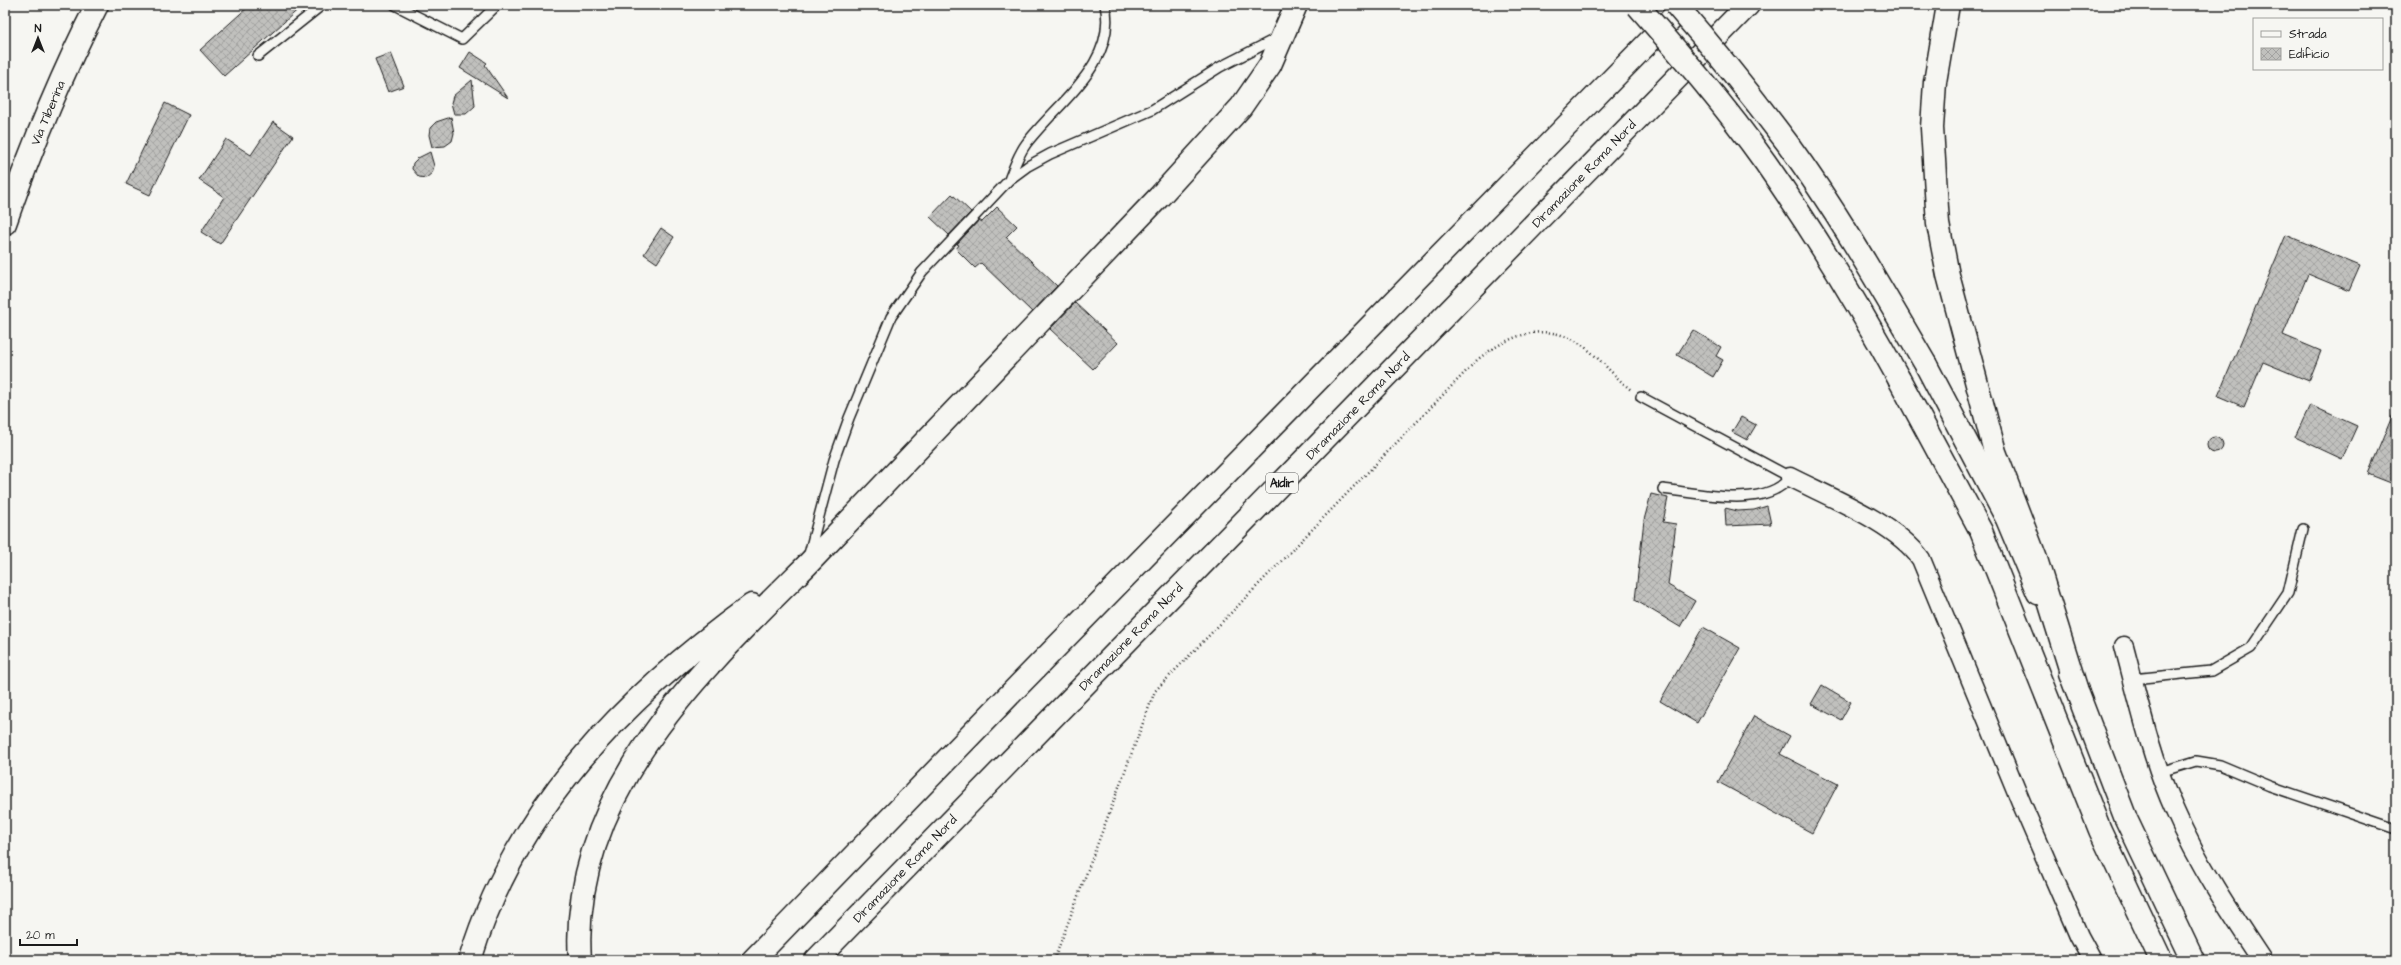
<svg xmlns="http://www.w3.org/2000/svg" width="2401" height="965" viewBox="0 0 2401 965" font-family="'Architects Daughter',sans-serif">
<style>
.building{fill:url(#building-cross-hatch);stroke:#1c1c1c}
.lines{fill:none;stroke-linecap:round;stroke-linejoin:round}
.service-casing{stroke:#1c1c1c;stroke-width:12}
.minor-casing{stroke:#1c1c1c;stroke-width:21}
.secondary-casing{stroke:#1c1c1c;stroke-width:25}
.motorway-casing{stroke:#1c1c1c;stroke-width:25}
.path{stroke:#1c1c1c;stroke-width:2.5;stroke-dasharray:1 3;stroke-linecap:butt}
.service{stroke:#f6f6f2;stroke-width:9}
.minor{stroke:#f6f6f2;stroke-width:18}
.secondary{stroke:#f6f6f2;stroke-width:22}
.motorway{stroke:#f6f6f2;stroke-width:22}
.secondary-bridge-casing{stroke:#1c1c1c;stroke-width:25;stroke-linecap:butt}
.secondary-bridge{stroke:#f6f6f2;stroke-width:22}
.labels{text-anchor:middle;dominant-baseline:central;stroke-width:3.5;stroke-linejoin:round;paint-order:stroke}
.shield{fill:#f6f6f2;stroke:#5d5d5c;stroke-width:1}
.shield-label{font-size:12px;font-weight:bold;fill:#1c1c1c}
.street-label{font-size:13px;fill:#1c1c1c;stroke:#f6f6f2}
</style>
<defs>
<pattern id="building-cross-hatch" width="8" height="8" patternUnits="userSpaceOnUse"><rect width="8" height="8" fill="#c0c0bd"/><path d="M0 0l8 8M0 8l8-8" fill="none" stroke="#a4a4a2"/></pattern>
</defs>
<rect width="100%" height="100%" fill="#f6f6f2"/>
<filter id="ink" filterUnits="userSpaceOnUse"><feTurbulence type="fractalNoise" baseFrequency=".025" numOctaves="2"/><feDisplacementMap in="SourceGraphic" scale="8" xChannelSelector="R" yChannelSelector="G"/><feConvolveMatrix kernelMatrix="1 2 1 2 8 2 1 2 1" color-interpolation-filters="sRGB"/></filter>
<g filter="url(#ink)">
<!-- building -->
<path class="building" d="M250,5H303L224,76L200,50Z
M470,52L487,63L485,65L508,98L460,68Z
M391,53L404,86L388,92L375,59Z
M472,80L475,106L466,114H454L451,103L453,96Z
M165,103L189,115L150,195L126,184Z
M451,117L454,133L452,141L445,146L432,147L429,135L430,128L436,122Z
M273,122L293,136L220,244L201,232L224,197L199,180L226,139L251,155Z
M430,152L434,166L432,173L426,178L419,177L412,169L413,163L418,158Z
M952,194L971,212L949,235L930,217Z
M997,207L1017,226L1006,237L1057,286L1032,312L981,263L975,268L956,249L959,245L957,244L979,220L982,222Z
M661,228L674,237L657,263L644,254Z
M2286,235L2360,266L2349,291L2308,274L2283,335L2321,351L2309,381L2263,362L2244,407L2218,396Z
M1075,303L1118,343L1093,369L1050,329Z
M1693,330L1721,347L1716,356L1723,360L1713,377L1677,355Z
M2310,405L2357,426L2342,459L2295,437Z
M2396,407V485L2368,474Z
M1741,417L1756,425L1747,440L1732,432Z
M2207 445a8 8 0 1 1 16 0a8 8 0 1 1-16 0Z
M1651,494L1668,498L1663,522L1676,524L1668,585L1695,601L1680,627L1635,600L1644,520Z
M1767,506L1771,524L1726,526L1725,508L1738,511L1754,510Z
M1703,627L1740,648L1697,723L1660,701Z
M1822,685L1851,702L1841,720L1811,704Z
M1754,716L1790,736L1780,754L1838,784L1812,833L1718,782Z"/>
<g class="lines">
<defs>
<path id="service" d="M395,5L462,39L497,5
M258,56L322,5
M1009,180C1014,167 1018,155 1026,144C1057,103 1118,63 1105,5
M1641,397L1790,477C1766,510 1698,493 1663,489
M809,554L834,460L849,418L891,317L922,272L1009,180L1028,166L1050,154L1152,110L1220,67L1279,37
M2133,679L2211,671L2251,648L2288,593L2303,529
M2160,772L2196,761L2220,765L2270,786L2396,829"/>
<path id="minor" d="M1790,477C1829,497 1896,523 1921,559L2021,802L2079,936L2092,960
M2124,646C2139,702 2151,758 2175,811C2198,864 2230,912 2262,960"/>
<path id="secondary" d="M5,223C31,149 61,75 97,5
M1926,365L2007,519L2038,593
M1899,379L1981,531L2100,830L2161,960
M2070,673L2126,819L2193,960"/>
<path id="motorway" d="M1948,5L1935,82L1932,128L1938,224L1948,275L1995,452L2036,559L2077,691
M470,960C516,807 626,696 752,605
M580,960C568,795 699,672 807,565L1159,197L1241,107L1270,65L1296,5
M753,960L1021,683L1685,5
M816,960L1748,5"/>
</defs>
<!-- service casing -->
<use href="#service" class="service-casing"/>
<!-- minor casing -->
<use href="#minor" class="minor-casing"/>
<!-- secondary casing -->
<use href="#secondary" class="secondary-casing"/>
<!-- motorway casing -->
<use href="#motorway" class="motorway-casing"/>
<!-- path -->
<path class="path" d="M1054,960L1155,691L1477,360C1510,334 1548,319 1586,348C1602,361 1615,377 1631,390"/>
<!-- service -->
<use href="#service" class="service"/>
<!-- minor -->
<use href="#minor" class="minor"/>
<!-- secondary -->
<use href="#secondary" class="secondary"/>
<!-- motorway -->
<use href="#motorway" class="motorway"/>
<defs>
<path id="secondary-bridge" d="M1637,5C1682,56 1726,107 1765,162C1814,232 1858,304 1899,379
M1676,5C1715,50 1752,96 1788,144C1839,214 1882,290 1926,365"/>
</defs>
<!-- secondary-bridge casing -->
<use href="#secondary-bridge" class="secondary-bridge-casing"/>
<!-- secondary-bridge -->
<use href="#secondary-bridge" class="secondary-bridge"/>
</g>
</g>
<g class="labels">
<!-- shield labels -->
<rect class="shield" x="1266" y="473" width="32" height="20" rx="3"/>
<g class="shield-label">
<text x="1282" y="483">A1dir</text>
</g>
<!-- street labels -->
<g class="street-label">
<text transform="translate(48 113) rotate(-67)">Via Tiberina</text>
<text transform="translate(1584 174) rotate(-46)">Diramazione Roma Nord</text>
<text transform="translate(1358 406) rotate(-46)">Diramazione Roma Nord</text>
<text transform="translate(1131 637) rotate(-46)">Diramazione Roma Nord</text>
<text transform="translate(905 869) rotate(-46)">Diramazione Roma Nord</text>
</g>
</g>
<!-- margin -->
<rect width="2401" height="965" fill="none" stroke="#f6f6f2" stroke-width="20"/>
<rect x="10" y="10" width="2381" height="945" fill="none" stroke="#1c1c1c" stroke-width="1.5" filter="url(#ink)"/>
<!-- legend -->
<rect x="2253" y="18" width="130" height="52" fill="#f6f6f2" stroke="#9f9f9c"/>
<rect x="2261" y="31" width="20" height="6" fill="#f6f6f2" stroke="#9f9f9c"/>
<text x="2289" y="38" font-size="12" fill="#1c1c1c">Strada</text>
<rect x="2261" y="48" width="20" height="12" fill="url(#building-cross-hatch)" stroke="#9f9f9c"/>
<text x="2289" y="58" font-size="12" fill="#1c1c1c">Edificio</text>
<!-- north arrow -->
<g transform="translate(38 38)" stroke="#f6f6f2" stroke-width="3" paint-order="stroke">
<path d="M0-3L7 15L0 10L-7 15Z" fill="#1c1c1c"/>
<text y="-6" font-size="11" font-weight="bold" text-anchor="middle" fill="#1c1c1c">N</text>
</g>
<!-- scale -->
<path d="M20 939v6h57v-6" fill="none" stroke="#1c1c1c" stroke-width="2"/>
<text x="26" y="939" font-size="12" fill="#1c1c1c" stroke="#f6f6f2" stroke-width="3" paint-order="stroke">20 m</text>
</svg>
